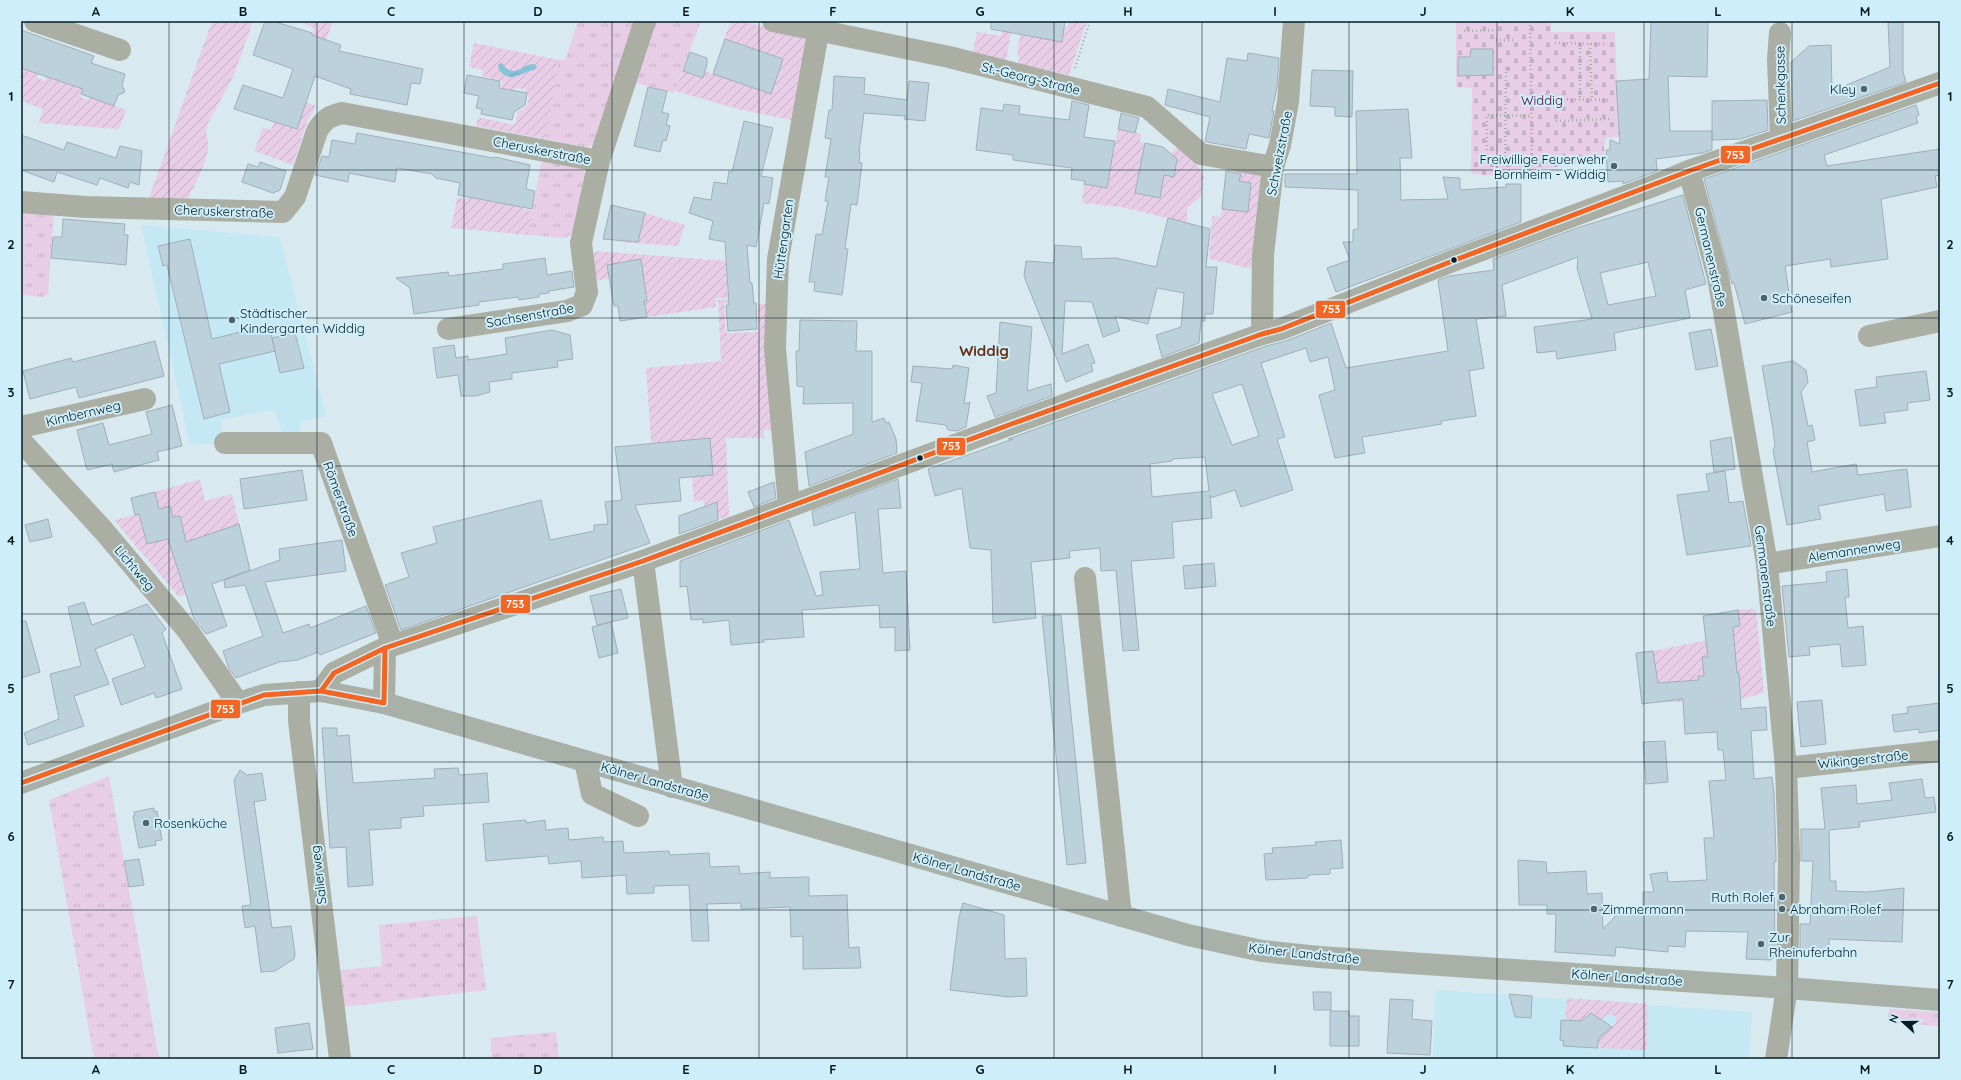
<svg xmlns="http://www.w3.org/2000/svg" width="1961" height="1080" viewBox="0 0 1961 1080" font-family="Quicksand,sans-serif">
<style>
.built{fill:#c4e8f4}
.grass{fill:url(#grass-tufts)}
.cemetery{fill:url(#cemetery-stones)}
.garden{fill:url(#garden-furrows)}
.water{fill:url(#water-waves)}
.building{fill:#bdd1dc;stroke:#9fafb7;fill-rule:evenodd}
.lines{fill:none;stroke-linecap:round;stroke-linejoin:round}
.path{stroke:#a6aba4;stroke-width:2.5;stroke-dasharray:1 3;stroke-linecap:butt}
.minor{stroke:#aaaea3;stroke-width:22}
.major{stroke:#a9b0a7;stroke-width:22}
.bus-1-casing{stroke:#ceeefa;stroke-width:8}
.bus-1{stroke:#f26522;stroke-width:5}
.grid{fill:none;stroke:#061c23;stroke-width:1;stroke-opacity:0.55}
.poi-dot{fill:#50646b;stroke:#ceeefa;stroke-width:1.5}
.bus-dot{fill:#061c23;stroke:#ceeefa;stroke-width:1.5}
.labels{text-anchor:middle;dominant-baseline:central;stroke-width:4;stroke-linejoin:round;paint-order:stroke}
.street-label{font-size:13px;fill:#061c23;stroke:#ceeefa}
.poi-label{font-size:13px;fill:#061c23;stroke:#ceeefa;text-anchor:start}
.park-label{font-size:13px;fill:#4d033a;stroke:#ceeefa}
.quarter-label{font-size:15px;font-weight:bold;fill:#6d2d11;stroke:#ceeefa}
.line-badge{stroke:#ceeefa;stroke-width:1.5}
.badge-label{font-size:11px;text-anchor:middle;font-weight:bold;fill:#fff}
.neatline{fill:none;stroke:#061c23;stroke-width:1.5}
.grid-label{font-size:13px;text-anchor:middle;font-weight:bold;fill:#061c23}
</style>
<defs>
<pattern id="grass-tufts" width="24" height="20" patternUnits="userSpaceOnUse"><rect width="24" height="20" fill="#e7cee6"/><path d="M3 7l-1-3M5 7V3M7 7l1-3M15 17l-1-3M17 17v-4M19 17l1-3" fill="none" stroke="#c5b0c5"/></pattern>
<pattern id="cemetery-stones" width="16" height="16" patternUnits="userSpaceOnUse"><rect width="16" height="16" fill="#e7cee6"/><path d="M2 7V4a2 2 0 0 1 4 0v3zM10 15v-3a2 2 0 0 1 4 0v3z" fill="#c5b0c5"/></pattern>
<pattern id="garden-furrows" width="10" height="10" patternUnits="userSpaceOnUse"><rect width="10" height="10" fill="#e7cee6"/><path d="M-1 1l2-2M0 10L10 0M9 11l2-2" fill="none" stroke="#c5b0c5"/></pattern>
<pattern id="water-waves" width="16" height="10" patternUnits="userSpaceOnUse"><rect width="16" height="10" fill="#84c4d8"/><path d="M0 5q4-4 8 0t8 0" fill="none" stroke="#70a8b9"/></pattern>
</defs>
<rect width="100%" height="100%" fill="#d8eaf0"/>
<!-- built -->
<path class="built" d="M141,225L280,237L326,416L299,422L302,436L284,437L274,410L220,420L225,443L190,445Z
M1436,990L1752,1012L1749,1056L1738,1059H1433Z"/>
<!-- grass -->
<path class="grass" d="M578,21H636L595,141L588,148L545,139L559,60H565Z
M656,21H701L674,93L635,83Z
M542,158L579,166L585,174L572,233L566,238L528,235Z
M21,207L54,210L48,294L43,297L21,295Z
M109,776L159,1059H94L49,800Z
M477,916L486,990L343,1007L341,970L382,966L379,925Z
M1889,1009L1940,1012V1026L1888,1022Z
M556,1032L559,1059H492L490,1038Z"/>
<!-- cemetery -->
<path class="cemetery" d="M1456,21H1551V32H1615L1619,137L1606,138L1604,147L1605,159L1525,172L1524,178L1471,174L1472,88L1456,87Z"/>
<!-- garden -->
<path class="garden" d="M212,21H253L234,75L208,123C204,136 209,137 208,148C207,163 194,186 187,201L149,198Z
M307,21H333L326,40L312,35L314,28L306,25Z
M731,21H741L802,36L808,45L795,121L738,109L675,91L683,71L703,78L705,71L771,94L783,59L766,53L765,57L740,49L742,44L724,39Z
M1004,21H1013L1006,60L973,52L977,32L1001,36Z
M1069,21H1087L1069,75L1018,64L1020,57L1017,56L1020,34L1062,42L1064,27H1067Z
M474,43L559,60L545,139L476,126L478,117L515,125L518,112L527,106L529,97L524,89L515,88L509,93L500,91L503,81L482,76L483,70L469,67Z
M43,60L37,78L45,81L48,74H87L80,97L88,100L90,97L126,110L119,129L39,123L43,109L21,101V68Z
M306,102L316,106L307,122L293,165L254,151L263,127L271,130L274,122L297,129Z
M1118,129L1141,134L1140,142L1145,143L1135,193L1160,198L1164,175L1173,177L1171,154L1177,147L1198,166L1204,176L1201,196L1187,208V223L1122,207L1082,203L1084,184L1107,188Z
M1234,170L1259,174L1265,182L1253,269L1209,259L1212,216L1221,217L1222,209L1248,212L1251,183L1227,180Z
M468,195L522,205V209L532,211L528,235L451,228L457,198L467,199Z
M645,213L685,225L678,246L620,242L623,229Z
M597,251L726,261L728,298H716V307L647,317L644,301L647,300L641,260L607,265L609,279L593,281L592,254Z
M735,299V302L724,303L726,333L759,332L758,304H766L776,430H764V438H726L729,517L718,519L705,507L703,500L694,502L692,477L713,475L710,438L679,454L678,441L663,442L665,468L653,469L646,368L721,361L718,300Z
M200,479L205,501L232,494L239,524L186,594L179,597L114,520L139,514L147,544L184,535L180,516L173,517L170,506L159,509L155,492Z
M1756,609L1764,693L1741,699L1739,674L1737,673L1732,637L1734,636L1733,627L1740,625L1738,610Z
M1707,640L1708,657L1703,658L1704,676H1699V680L1687,702H1659L1653,651Z
M1567,998L1647,1004V1050L1597,1048L1599,1038L1616,1023V1016L1608,1014L1599,1023L1596,1016L1591,1014L1588,1016V1022L1565,1020Z"/>
<!-- water -->
<path class="water" d="M501,63C504,65 505,68 509,70C517,74 525,64 534,64L537,67C534,71 533,70 529,71C517,76 510,82 499,70L498,65Z"/>
<!-- building -->
<path class="building" d="M265,21H272L312,33V35L341,45L339,51L423,69L420,84L411,83L407,105L350,94L351,89L315,76L297,129L234,109L243,85L283,98L293,69L253,55Z
M991,21H1065L1062,42L991,29Z
M1651,21H1708L1707,77L1668,76L1670,131H1712V150L1702,153L1656,159L1657,171L1623,184V181L1608,182L1606,150H1610V140L1620,144L1616,81L1649,79Z
M1888,21H1903V72L1906,82L1793,121L1791,62L1809,46L1831,45L1832,91L1890,67Z
M21,30L94,56L91,63L125,74L122,85L125,92L118,95L114,106L81,94L83,89L21,68Z
M725,39L783,59L771,94L713,74Z
M1471,49H1493V75L1458,76V57H1470Z
M690,52L707,58V64L703,78L683,71Z
M1248,53L1279,58L1277,87L1272,111H1274L1269,138L1249,134L1246,149L1207,142L1205,141L1210,117L1165,105L1168,89L1220,102L1227,58L1247,61Z
M1312,70L1353,71L1352,117L1335,116V107L1310,106Z
M467,75L500,81L499,88L527,93L525,105L514,112L512,120L481,114L482,109L476,108L479,96L464,93Z
M834,76L865,78L864,94L907,100L909,81L929,83L925,121L904,119L905,116L864,113L859,152H860L859,163H862L857,205L851,204L845,249H848L842,295L814,291L815,282H809L816,234L822,235L828,201H825L829,177H825L831,139L825,138L829,110H832Z
M648,87L667,91L662,112L669,114L666,125L670,126L666,141L663,140L660,152L634,146Z
M1767,100L1768,130L1741,139L1712,140V101Z
M1072,101L1089,105L1084,137L1115,141L1107,188L1084,184L1085,181L1071,179L1072,168L1013,160V155L976,150L981,108L1003,111L1004,104L1020,106L1019,114L1069,120Z
M1916,105L1919,115L1916,117L1918,123L1824,155L1827,166L1940,149V175L1935,176L1937,187L1881,199L1888,259L1831,267L1830,259L1785,266L1792,312L1745,324L1734,283L1732,284L1704,179Z
M1408,109L1412,158H1400L1401,200L1448,199L1443,177L1460,178V190L1506,187V184H1521V222L1336,292L1327,268L1350,260L1343,242H1353V230L1358,229V190L1285,187V174H1357L1356,111Z
M1121,113L1139,118L1135,133L1118,129Z
M744,121L773,128L761,176L773,178L769,204L764,203L756,247L747,245L750,283H752L754,303H756L757,329L728,331L726,305H729L725,242L709,239L713,221L689,213L694,197L711,200L714,182L727,184L729,171L732,172Z
M357,133L493,158L495,157L530,165L526,189L535,191L532,209L458,195L460,183L436,178L432,174L397,168L395,182L349,173L348,182L315,175L322,156L329,157L332,140L355,144Z
M21,135L64,150L67,142L116,158L120,146L142,151L139,185L130,182L128,188L100,178L97,185L57,172L54,182L21,170Z
M1145,143L1163,147L1177,159L1174,177L1164,175L1160,198L1135,193Z
M260,162L286,171L280,190L273,193L242,182L248,164L258,167Z
M1226,171L1241,174L1239,181L1251,183L1248,212L1222,209Z
M1683,195L1706,284L1685,290L1690,318L1614,333L1616,350L1557,359L1556,351L1537,353L1534,327L1592,319L1577,268L1578,257L1502,285L1506,316L1476,319L1484,368L1469,371L1476,416L1441,421L1442,424L1362,437L1365,453L1335,458L1319,395L1335,390L1328,357L1310,362L1306,348L1261,363L1285,437L1277,439L1293,490L1241,507L1235,490L1210,498V495L1212,518L1172,522L1174,558L1131,561L1139,650L1123,651L1116,570L1101,571L1100,548L1069,551L1070,558L1031,562L1036,618L993,623L991,550L970,548L962,488L935,496L928,469L1013,439H1008L1266,346L1286,341L1331,323L1346,368L1448,351L1438,280L1449,276L1494,270L1493,259L1577,228ZM1648,262L1656,296L1608,305L1600,273ZM1242,384L1259,436L1232,445L1212,394ZM1205,457L1209,491L1152,497L1150,464L1172,461V459Z
M611,205L645,213L638,242L603,239Z
M1168,218L1210,229L1206,267H1217L1215,289L1213,314H1205V321H1201L1199,343L1162,357L1156,335L1181,327L1184,293L1157,288L1148,324L1115,316L1120,331L1103,337L1092,302L1065,301L1062,354L1088,344L1095,363L1091,364L1093,371L1066,382L1024,276L1026,261L1054,263L1055,245L1081,247L1082,259L1116,258L1156,267Z
M63,219L125,224L124,235H128L126,265L51,258L53,237H62Z
M190,239L212,339L269,325L275,351L219,364L230,412L204,419L167,265L163,266L158,246Z
M545,258L547,275L572,271L574,287L549,291V293L539,294V297L519,300L518,297L479,302V305L414,314L410,288L396,278L448,272L449,276L503,269V264Z
M641,259L647,301H644L647,317L620,321L618,306H614L607,265Z
M800,320L857,321L856,351H872V422L884,418L886,423L889,422L896,439L897,453L809,486L805,452L853,434V403L803,404L804,387L797,386L796,351H799Z
M1000,322L1032,327L1027,391L1051,384L1052,396L995,417L987,396L996,393Z
M1711,329L1718,366L1696,370L1689,333Z
M552,330L570,335L573,359L557,361L558,367L512,373V379L489,382L490,392L476,396H461L458,375L437,378L433,348L454,345L456,358L468,356V360L507,354L505,338Z
M295,333L304,368L280,373L272,338Z
M155,341L164,376L79,398L76,387L30,399L23,371L71,358L73,362Z
M1793,361L1806,370L1808,382L1801,392L1808,426L1812,425L1815,440L1807,442L1812,472L1856,464L1858,475L1907,469L1911,507L1886,511L1884,494L1818,506L1821,519L1787,525L1773,450L1775,446L1773,429L1762,366Z
M953,365L969,368L964,404L970,402L966,427L957,431L948,430L945,425L916,421L922,383L911,382L913,366L952,369Z
M1926,371L1930,400L1907,403L1908,410L1884,413L1886,423L1860,426L1855,390L1877,387L1876,377Z
M172,405L182,446L157,452L159,460L114,472L112,464L87,470L77,430L103,423L109,445L133,439L152,434L146,412Z
M1731,437L1735,469L1714,472L1710,441Z
M710,438L713,475L679,478L681,501L635,505L650,543L401,630L385,585L409,577L401,553L437,543L433,527L541,500L550,540L594,531V525L608,524L605,502L622,500L615,447Z
M302,470L307,500L244,509L240,479Z
M1725,471L1729,503L1743,501L1751,546L1687,555L1677,495L1709,491L1706,474Z
M898,479L901,508L878,509L883,573L906,571L910,650L895,651V627L880,628L879,605L802,610L804,637L763,640L764,642L731,645L729,620L703,623V619L691,620L687,586L680,587V561L789,520L816,596L823,595L820,572L860,569L855,512L814,526L812,511Z
M774,482L776,498L754,507L748,492Z
M155,492L159,509L170,506L173,517L180,516L186,542L239,524L250,570L212,584L227,626L206,634L194,619L168,539L147,544L139,514L135,515L131,498Z
M717,502L718,520L679,534V516Z
M48,519L52,537L30,542L25,525Z
M342,540L346,571L265,582L283,633L309,624L310,628L366,606L376,633L320,655L318,652L298,660L279,662L236,678L229,669L223,651L263,636L245,585L225,588L224,580L280,560L279,549Z
M1214,563L1216,586L1185,589L1183,566Z
M1847,569L1849,597H1845L1848,628L1863,626L1866,665L1842,667L1840,644L1809,647L1810,655L1789,657L1782,586L1827,582L1826,572Z
M621,589L628,618L597,625L590,596Z
M84,602L92,625L147,604L166,629L162,633L182,689L156,698L154,693L121,705L112,679L145,667L133,634L95,649L109,684L74,696L84,726L28,745L24,733L59,719L50,674L81,666L68,607Z
M1738,610L1740,626L1733,627L1737,673H1739L1741,709L1766,707L1767,730L1751,731L1754,779L1772,777L1774,793L1776,855V862H1774L1775,956L1771,960L1746,959L1748,932L1686,931L1685,947L1668,946V952L1616,947L1615,956L1555,952L1556,914H1547V905H1519L1518,860L1546,862L1547,873L1586,871L1587,894L1602,893L1603,929L1624,907H1643V892H1654L1650,874L1667,872L1668,882L1707,880L1704,838H1714L1709,781L1726,780L1723,750H1718L1717,732L1685,734L1683,699L1642,704L1636,653L1653,651L1658,683L1699,680L1698,676H1704L1702,657H1708L1703,616Z
M1061,615L1086,863L1067,865L1042,616Z
M21,621H26L40,672L21,678Z
M611,622L618,653L599,658L592,627Z
M1822,700L1826,744L1801,747L1797,702Z
M1940,703V730L1919,733V729L1894,732L1892,715L1908,713L1907,707Z
M322,728H337V736L349,735L353,783L435,778L434,769L458,768L459,775L487,773L489,802L423,806L424,816L401,818V828L369,830L373,885L348,887L346,847L330,848Z
M1665,741L1668,782L1646,784L1643,742Z
M240,770L247,775L262,773L266,800L254,802L272,928L291,926L295,954L294,959L275,971L261,972L255,926L245,928L242,906L251,905L234,780Z
M1922,779L1925,798L1934,797L1936,812L1859,822L1860,827L1829,830L1830,881H1836V891L1867,892L1904,888L1902,942L1829,939V953L1800,952V924H1810L1813,861H1801V829H1825L1821,788L1856,785L1857,804L1892,800L1889,783Z
M154,808V812L157,811L162,840L155,841L156,845L139,848L133,816L135,815L134,812Z
M526,820V823L545,820L546,830L568,828L569,840L603,837L604,842L623,841L624,853L669,851L670,855L709,853L710,867L739,866L740,874L770,872V878L809,877V896L847,895L849,948L859,947L861,968L803,969V936L791,937L790,907L741,909V903L707,904L709,941H692L689,885L654,886V893L627,894L626,875L582,878L581,861L549,864L548,856L486,861L483,824Z
M1341,840L1343,868L1330,869V874L1309,875L1307,878L1266,880L1264,854L1273,853L1272,848L1316,845L1315,842Z
M139,859L144,885L129,887L124,861Z
M963,903L1004,915L1005,959L1026,958L1027,996L1009,997L950,990L959,917Z
M1313,992H1331V1010H1314Z
M1509,994L1532,996L1531,1018L1515,1017Z
M1390,999L1413,1000L1412,1019L1432,1021L1430,1055L1387,1053Z
M1330,1011H1349V1016H1359V1046H1330Z
M1591,1013L1612,1027L1599,1038L1597,1048L1563,1046L1564,1041L1560,1040L1561,1020L1581,1021Z
M309,1023L313,1049L278,1053L275,1028Z"/>
<g class="lines">
<!-- path -->
<path class="path" d="M1530,21L1532,165H1487V115L1531,116
M1464,31L1496,30
M1496,40H1515
M1555,43L1604,44
M1580,44V100
M1590,44L1592,100
M1075,68L1090,21
M1555,99L1608,100
M1556,121L1609,119
M1505,165L1506,66"/>
<!-- minor -->
<path class="minor" d="M35,21L120,50
M773,21L949,57L1147,107L1201,154L1273,167
M1780,33L1778,59L1781,138
M1689,171L1718,277L1767,564L1786,768L1789,855L1787,988L1776,1059
M21,202L86,207L283,212L295,197L317,131C324,119 330,116 342,113L599,161
M448,329L567,311L582,305L587,292L581,243L599,161L645,21
M1262,334L1263,255L1273,167L1280,145L1288,102L1294,21
M1869,336L1940,321
M21,427L145,399
M21,441L103,530L188,631L238,703
M225,443H321L393,645
M789,506L775,348L778,259L820,21
M643,561L672,787
M1767,564L1940,536
M1085,578L1121,916
M321,691L334,673L385,648L643,561L1014,423L1262,334L1281,329L1455,260L1653,186L1689,171L1940,83
M299,692V721L340,1059
M384,703L385,648
M585,761L592,794L638,816
M1786,768L1940,751"/>
<!-- major -->
<path class="major" d="M21,783L238,703L264,695L321,691L384,703L1188,935L1262,951L1319,957L1787,988L1940,1000"/>
<defs>
<path id="bus-1" d="M321,691L334,673L385,648L643,561L1014,423L1262,334L1281,329L1455,260L1689,171L1940,83
M21,783L264,695L321,691L384,703L385,648"/>
</defs>
<!-- bus-1 casing -->
<use href="#bus-1" class="bus-1-casing"/>
<!-- bus-1 -->
<use href="#bus-1" class="bus-1"/>
</g>
<!-- grid -->
<path class="grid" d="M169,21V1059M317,21V1059M464,21V1059M612,21V1059M759,21V1059M907,21V1059M1054,21V1059M1202,21V1059M1349,21V1059M1497,21V1059M1644,21V1059M1792,21V1059M21,170H1940M21,318H1940M21,466H1940M21,614H1940M21,762H1940M21,910H1940"/>
<!-- markers -->
<g class="poi-dot">
<circle cx="1864" cy="89" r="4"/>
<circle cx="1614" cy="166" r="4"/>
<circle cx="1764" cy="298" r="4"/>
<circle cx="232" cy="320" r="4"/>
<circle cx="146" cy="823" r="4"/>
<circle cx="1782" cy="897" r="4"/>
<circle cx="1594" cy="909" r="4"/>
<circle cx="1782" cy="909" r="4"/>
<circle cx="1761" cy="944" r="4"/>
</g>
<g class="bus-dot">
<circle cx="1454" cy="260" r="3.5"/>
<circle cx="920" cy="458" r="3.5"/>
</g>
<g class="labels">
<!-- street labels -->
<g class="street-label">
<text transform="translate(1031 78) rotate(14)">St.-Georg-Straße</text>
<text transform="translate(1780 85) rotate(-91)">Schenkgasse</text>
<text transform="translate(542 150) rotate(11)">Cheruskerstraße</text>
<text transform="translate(1279 153) rotate(-79)">Schweizstraße</text>
<text transform="translate(224 211) rotate(2)">Cheruskerstraße</text>
<text transform="translate(783 239) rotate(-82)">Hüttengarten</text>
<text transform="translate(1711 257) rotate(77)">Germanenstraße</text>
<text transform="translate(530 315) rotate(-10)">Sachsenstraße</text>
<text transform="translate(83 413) rotate(-13)">Kimbernweg</text>
<text transform="translate(341 499) rotate(70)">Römerstraße</text>
<text transform="translate(1854 550) rotate(-9)">Alemannenweg</text>
<text transform="translate(135 568) rotate(50)">Lichtweg</text>
<text transform="translate(1766 576) rotate(83)">Germanenstraße</text>
<text transform="translate(1863 759) rotate(-6)">Wikingerstraße</text>
<text transform="translate(655 781) rotate(16)">Kölner Landstraße</text>
<text transform="translate(967 871) rotate(16)">Kölner Landstraße</text>
<text transform="translate(318 875) rotate(-97)">Salierweg</text>
<text transform="translate(1304 953) rotate(6)">Kölner Landstraße</text>
<text transform="translate(1627 977) rotate(4)">Kölner Landstraße</text>
</g>
<!-- poi labels -->
<g class="poi-label">
<text x="1856" y="89" text-anchor="end">Kley</text>
<text x="1606" y="159" text-anchor="end">Freiwillige Feuerwehr<tspan x="1606" dy="15">Bornheim - Widdig</tspan></text>
<text x="1772" y="298">Schöneseifen</text>
<text x="240" y="313">Städtischer<tspan x="240" dy="15">Kindergarten Widdig</tspan></text>
<text x="154" y="823">Rosenküche</text>
<text x="1774" y="897" text-anchor="end">Ruth Rolef</text>
<text x="1602" y="909">Zimmermann</text>
<text x="1790" y="909">Abraham Rolef</text>
<text x="1769" y="937">Zur<tspan x="1769" dy="15">Rheinuferbahn</tspan></text>
</g>
<!-- park labels -->
<g class="park-label">
<text x="1542" y="100">Widdig</text>
</g>
<!-- quarter labels -->
<g class="quarter-label">
<text x="984" y="350">Widdig</text>
</g>
</g>
<g class="line-badge">
<rect x="1720" y="145" width="31" height="19" rx="4" fill="#f26522"/>
<rect x="1315" y="300" width="31" height="19" rx="4" fill="#f26522"/>
<rect x="936" y="437" width="30" height="19" rx="4" fill="#f26522"/>
<rect x="500" y="594" width="31" height="20" rx="4" fill="#f26522"/>
<rect x="210" y="699" width="31" height="20" rx="4" fill="#f26522"/>
</g>
<g class="badge-label">
<text x="1735" y="159">753</text>
<text x="1331" y="313">753</text>
<text x="951" y="450">753</text>
<text x="515" y="608">753</text>
<text x="225" y="713">753</text>
</g>
<!-- border -->
<rect width="1961" height="1080" fill="none" stroke="#ceeefa" stroke-width="44"/>
<!-- north arrow -->
<g transform="translate(1903 1022) rotate(291)" stroke="#ceeefa" stroke-width="3" paint-order="stroke">
<path d="M0-3L7 15L0 10L-7 15Z" fill="#061c23"/>
<text y="-6" font-size="11" font-weight="bold" text-anchor="middle" fill="#061c23">N</text>
</g>
<rect x="22" y="22" width="1917" height="1036" class="neatline"/>
<g class="grid-label">
<text x="96" y="16">A</text>
<text x="243" y="16">B</text>
<text x="391" y="16">C</text>
<text x="538" y="16">D</text>
<text x="686" y="16">E</text>
<text x="833" y="16">F</text>
<text x="980" y="16">G</text>
<text x="1128" y="16">H</text>
<text x="1275" y="16">I</text>
<text x="1423" y="16">J</text>
<text x="1570" y="16">K</text>
<text x="1718" y="16">L</text>
<text x="1865" y="16">M</text>
<text x="11" y="101">1</text>
<text x="1950" y="101">1</text>
<text x="11" y="249">2</text>
<text x="1950" y="249">2</text>
<text x="11" y="397">3</text>
<text x="1950" y="397">3</text>
<text x="11" y="545">4</text>
<text x="1950" y="545">4</text>
<text x="11" y="693">5</text>
<text x="1950" y="693">5</text>
<text x="11" y="841">6</text>
<text x="1950" y="841">6</text>
<text x="11" y="989">7</text>
<text x="1950" y="989">7</text>
<text x="96" y="1074">A</text>
<text x="243" y="1074">B</text>
<text x="391" y="1074">C</text>
<text x="538" y="1074">D</text>
<text x="686" y="1074">E</text>
<text x="833" y="1074">F</text>
<text x="980" y="1074">G</text>
<text x="1128" y="1074">H</text>
<text x="1275" y="1074">I</text>
<text x="1423" y="1074">J</text>
<text x="1570" y="1074">K</text>
<text x="1718" y="1074">L</text>
<text x="1865" y="1074">M</text>
</g>
</svg>
